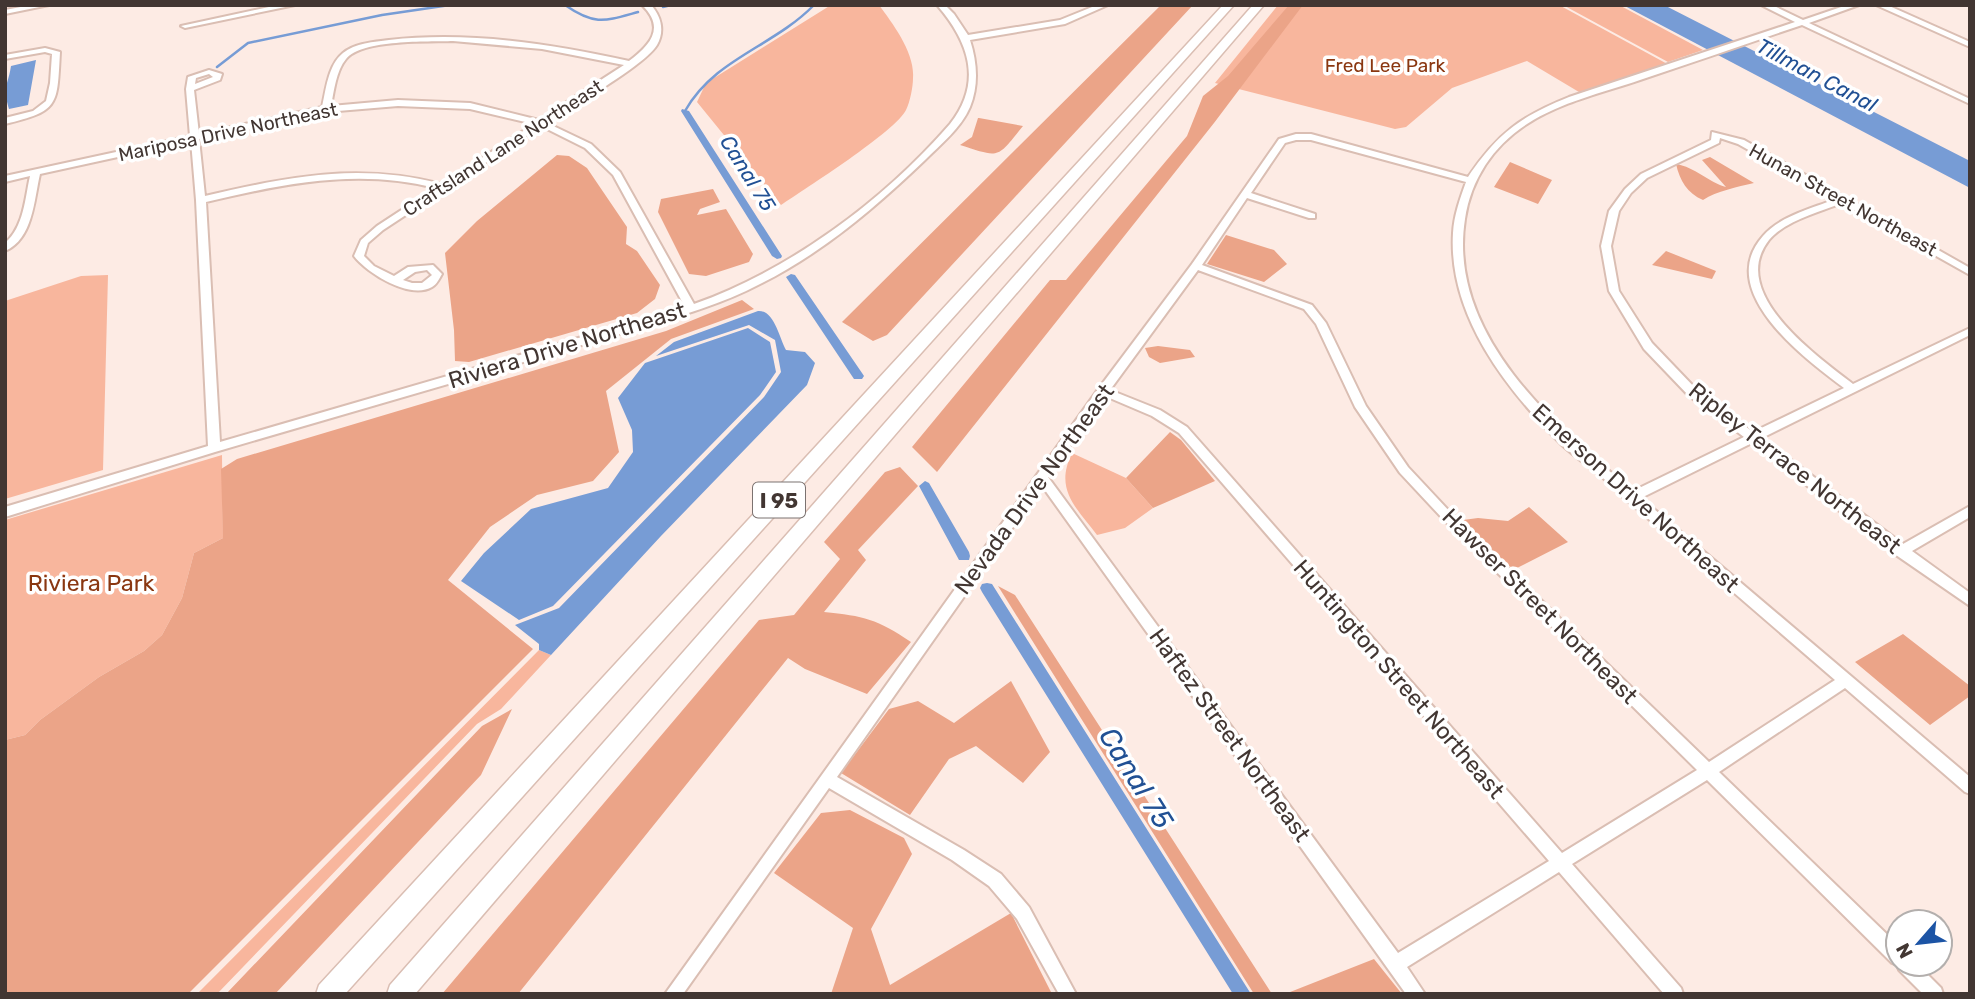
<svg xmlns="http://www.w3.org/2000/svg" width="1975" height="999" viewBox="0 0 1975 999" font-family="Rubik,sans-serif">
<style>
.green{fill:#f8b69d}
.forest{fill:#eba488}
.water{fill:#779cd5}
.lines{fill:none;stroke-linecap:round;stroke-linejoin:round}
.stream{stroke:#779cd5;stroke-width:2.5}
.canal{fill:#779cd5;fill-rule:evenodd}
.minor-casing{stroke:#dabeb3;stroke-width:4}
.highway-casing{stroke:#dabeb3;stroke-width:3}
.minor{fill:#fff;fill-rule:evenodd}
.highway{fill:#fff;fill-rule:evenodd}
.labels{text-anchor:middle;dominant-baseline:central;stroke-width:7;stroke-linejoin:round;paint-order:stroke}
.far-park-label{font-size:19px;fill:#8a3711;stroke:#fff}
.far-street-label{font-size:19px;fill:#423632;stroke:#fff}
.far-water-label{font-size:21px;font-style:italic;fill:#215094;stroke:#fff}
.shield{fill:#fff;stroke:#7b7270;stroke-width:2}
.shield-label{font-size:21px;font-weight:bold;fill:#423632}
.street-label{font-size:23px;fill:#423632;stroke:#fff}
.park-label{font-size:23px;fill:#8a3711;stroke:#fff}
.near-water-label{font-size:28px;font-style:italic;fill:#215094;stroke:#fff}
</style>
<rect width="100%" height="100%" fill="#fdebe4"/>
<!-- green -->
<path class="green" d="M831,5H879C893,24 915,53 913,78C913,87 910,102 906,110C896,131 805,189 781,205L697,102L706,83Z
M1278,5H1559L1671,66L1584,95L1527,61L1452,88L1406,127L1395,129L1215,83Z
M1563,5H1619L1703,50L1668,62Z
M108,275L103,470L5,499V301L81,276Z
M1072,453L1126,478L1153,508L1125,528L1097,535C1076,507 1054,490 1072,453Z
M222,455L223,538L194,553L182,598L162,635L144,651L99,677L40,720L25,735L5,740V520Z
M539,650L551,655L501,709L477,724L217,994H197Z"/>
<!-- forest -->
<path class="forest" d="M1161,5H1193L887,335L873,341L842,322Z
M1289,5H1303L1214,123L937,472L912,447L1050,280H1066L1187,136L1203,96L1228,76Z
M978,118H979L1023,126C996,159 1001,158 960,145L972,137Z
M557,155L569,156L587,168L627,227L626,244L637,251L660,285L655,299L637,313L469,362L455,361L454,330L445,253L477,221Z
M1710,157L1754,183C1737,187 1717,191 1703,200C1687,193 1680,181 1676,164C1695,167 1708,182 1726,187L1702,160Z
M1510,162L1552,180L1538,204L1494,187Z
M713,189L720,202L700,209L697,215L726,209L753,254L749,262L706,276L689,274L658,212L661,199Z
M1226,235L1274,250L1287,264L1264,282L1207,264Z
M1666,251L1716,271L1712,279L1652,265Z
M742,300L754,309L671,339L606,391L619,452L593,481L537,495L490,527L448,580L533,649L188,994H5V740L25,735L40,720L99,677L144,651L162,635L182,598L194,553L223,538L221,469L237,459L666,331Z
M1158,346L1190,350L1195,357L1160,363L1149,357L1145,348Z
M1170,432L1181,440L1215,481L1153,508L1126,478Z
M900,467L918,486L858,550L866,560L824,612C864,616 877,619 911,642L867,694L805,669L788,658L518,994H442L759,620L794,615L840,559L824,542L885,472Z
M1529,507L1568,542L1515,569L1507,565L1463,520L1478,518L1508,521Z
M998,586L1015,595L1272,994H1254Z
M1903,634L1970,686V696L1930,725L1855,662Z
M1011,681L1050,752L1023,783L976,746L949,759L910,815L841,773L889,709L918,701L954,723Z
M512,709L481,775L275,994H226L482,726Z
M850,810L904,838L912,854L871,929L890,985L1011,913L1052,994H831L853,928L774,873L821,813Z
M1374,959L1402,994H1285Z"/>
<!-- water -->
<path class="water" d="M1623,5H1664L1970,161V188Z
M36,60L28,105L9,109C2,86 8,86 11,66Z
M758,311C774,310 779,337 786,350L805,352L815,363L807,385L661,536L551,655L539,650V644L515,625L559,608L764,397L781,372L775,340L749,325L656,356L674,342Z
M748,328L770,342L776,372L760,395L553,606L519,620L461,581L484,553L531,509L608,488L633,452L632,430L618,398L645,363Z"/>
<g class="lines">
<!-- stream -->
<path class="stream" d="M565,5C595,26 605,21 638,12
M663,7L671,5
M217,67L248,43L382,15L450,5
M685,111C715,58 773,47 814,5"/>
<!-- canal -->
<path class="canal" d="M682,109L689,111L782,256L781,258L777,259L772,256L681,111Z
M791,274L795,275L862,373L864,376L862,379H854L786,277Z
M925,481L929,483L969,552L970,556L969,560H959L919,486Z
M987,583L992,584L1251,994H1233L982,592L980,588L982,584Z"/>
<defs>
<path id="minor" d="M31,5H49L5,14V10Z
M278,5H295L185,28L181,26Z
M642,5H651C661,16 665,31 657,45C644,66 571,107 547,123L591,144L620,172L694,304C790,270 883,201 950,124C983,82 969,42 937,5H945L954,14L968,35L1060,20L1097,5H1108L1065,24L970,40C977,62 979,85 970,107C961,128 941,144 925,160C876,207 821,254 760,284C722,304 680,316 640,328L215,452L5,517V507L208,446L196,200L191,141L40,174C34,200 33,239 5,251V243C24,227 25,198 30,176L5,182V176L190,136L186,89L188,77L209,70L222,74L220,80L194,90L199,134L322,107C326,90 328,65 343,53C355,43 374,42 389,40C470,31 551,44 629,61C650,45 666,28 642,5ZM453,41L542,49L624,65L539,120L470,103L398,100L331,106C334,91 336,71 346,59C362,39 428,42 453,41ZM209,74L213,77L195,84L196,78ZM398,106L470,109L534,124L442,184C358,162 288,177 205,196L199,139L326,112ZM541,126L585,148L613,175L685,307L220,442L206,202C282,184 358,168 435,188L377,226L361,240L354,256C367,273 410,300 432,287C437,284 439,279 442,274L433,265L408,267L394,276L374,266L364,256L368,243L383,230ZM427,270L432,275L422,283H412L403,280L415,272Z
M1761,5H1772L1803,20L1847,5H1859L1809,23L1970,99V104L1802,25C1748,43 1694,62 1640,80C1602,93 1561,102 1527,124C1493,146 1471,179 1465,219C1447,334 1554,425 1633,491L1744,437L1689,396L1644,349L1609,291L1601,246L1609,211L1625,189L1641,174L1711,140L1712,132L1744,140L1970,268V275L1842,203C1818,213 1786,220 1769,240C1727,293 1817,356 1853,384L1970,328V335L1762,438L1903,544L1970,506V517L1912,551L1970,593V606L1896,555L1752,443L1641,498L1970,777V794L1965,792L1845,688L1719,772L1898,945V964H1917L1941,988L1943,994H1923L1899,970L1897,965L1892,963L1707,780L1572,864L1681,988L1683,994H1664L1559,872L1407,967L1425,994H1406L1042,486L837,777L964,850L1001,874L1029,907L1076,994H1059L1017,919L989,886L952,860L829,788L683,994H665L1099,388L1192,264L1279,139L1296,134H1311L1468,177C1497,134 1521,116 1569,97L1795,22ZM1720,138L1738,144L1835,199C1811,209 1780,216 1763,236C1714,291 1804,358 1844,388L1753,432L1697,390L1652,343L1619,291L1611,246L1619,211L1631,193L1647,178L1719,143ZM1296,140H1311L1466,182C1460,199 1454,215 1453,233C1448,316 1507,390 1562,445C1579,461 1615,484 1626,501L1629,502L1835,680L1709,762L1451,513L1408,467L1366,406L1326,323L1312,305L1202,265L1247,198L1309,218H1315V214L1251,193L1285,143ZM1198,270L1304,309L1316,324L1355,407L1400,473L1443,519L1697,770L1562,853L1187,427L1160,410L1110,390ZM1105,396L1152,416L1179,433L1549,861L1398,953L1048,477Z
M1876,5H1887L1970,42V47Z
M45,48L60,52C57,105 60,111 5,124V118L33,111L46,101L50,83L52,54L45,52L5,59V55Z"/>
<path id="highway" d="M1223,5H1234L345,994H316L319,985Z
M1253,5H1264L415,994H387L390,985Z"/>
</defs>
<!-- minor casing -->
<use href="#minor" class="minor-casing"/>
<!-- highway casing -->
<use href="#highway" class="highway-casing"/>
<!-- minor -->
<use href="#minor" class="minor"/>
<!-- highway -->
<use href="#highway" class="highway"/>
</g>
<g class="labels">
<!-- far-park labels -->
<g class="far-park-label">
<text x="1385" y="65">Fred Lee Park</text>
</g>
<!-- far-street labels -->
<g class="far-street-label">
<text transform="translate(228 132) rotate(-12)">Mariposa Drive Northeast</text>
<text transform="translate(503 148) rotate(-33)">Craftsland Lane Northeast</text>
<text transform="translate(1843 200) rotate(29)">Hunan Street Northeast</text>
</g>
<!-- far-water labels -->
<g class="far-water-label">
<text transform="translate(1817 75) rotate(28)">Tillman Canal</text>
<text transform="translate(748 173) rotate(58)">Canal 75</text>
</g>
<!-- shield labels -->
<rect class="shield" x="753" y="482.5" width="52" height="35" rx="5"/>
<g class="shield-label">
<text x="779" y="500">I 95</text>
</g>
<!-- street labels -->
<g class="street-label">
<text transform="translate(567 345) rotate(-17)">Riviera Drive Northeast</text>
<text transform="translate(1795 468) rotate(38)">Ripley Terrace Northeast</text>
<text transform="translate(1034 489) rotate(-54)">Nevada Drive Northeast</text>
<text transform="translate(1636 498) rotate(42)">Emerson Drive Northeast</text>
<text transform="translate(1540 606) rotate(45)">Hawser Street Northeast</text>
<text transform="translate(1399 679) rotate(49)">Huntington Street Northeast</text>
<text transform="translate(1230 735) rotate(54)">Haftez Street Northeast</text>
</g>
<!-- park labels -->
<g class="park-label">
<text x="91" y="583">Riviera Park</text>
</g>
<!-- near-water labels -->
<g class="near-water-label">
<text transform="translate(1136 778) rotate(58)">Canal 75</text>
</g>
</g>
<!-- border -->
<rect width="1975" height="999" fill="none" stroke="#423632" stroke-width="14"/>
<!-- north arrow -->
<g transform="translate(1919 943) rotate(242)"><circle r="33" fill="#ffffff" stroke="#b3afad" stroke-width="2"/>
<path d="M0-5L12 26L0 18L-12 26Z" fill="#1c54a5"/>
<text y="-10" font-size="19" font-weight="bold" text-anchor="middle" fill="#423632">N</text>
</g>
</svg>
